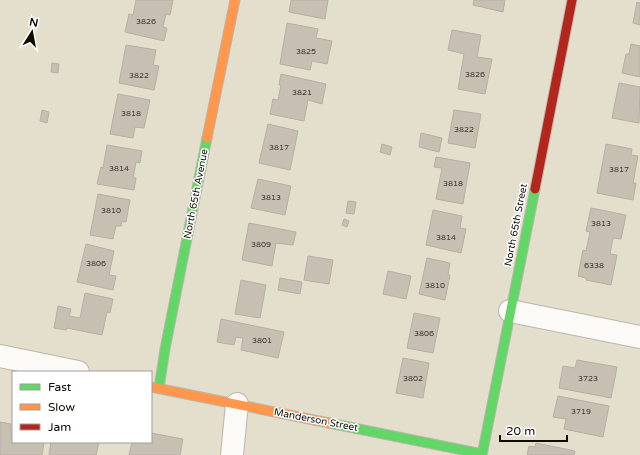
<svg xmlns="http://www.w3.org/2000/svg" width="640" height="455" viewBox="0 0 640 455" font-family="'Varela Round',sans-serif">
<style>
.building{fill:#c6bfb2;stroke:#b6afa2}
.lines{fill:none;stroke-linecap:round;stroke-linejoin:round}
.street-casing{stroke:#bbb6a9;stroke-width:24}
.fast-casing{stroke:#bbb6a9;stroke-width:11}
.slow-casing{stroke:#bbb6a9;stroke-width:11}
.jam-casing{stroke:#bbb6a9;stroke-width:11}
.street{stroke:#fbfaf7;stroke-width:22}
.fast{stroke:#63d668;stroke-width:9}
.slow{stroke:#ff974d;stroke-width:9}
.jam{stroke:#b3261e;stroke-width:9}
.labels{text-anchor:middle;dominant-baseline:central;stroke-width:3;stroke-linejoin:round;paint-order:stroke}
.number-label{font-size:8px;fill:#3d382f}
.street-label{font-size:10px;fill:#0f0b03;stroke:#fff}
</style>
<rect width="100%" height="100%" fill="#e4decc"/>
<!-- building -->
<path class="building" d="M136,0H173L170,15L166,14L163,27L167,28L164,41L125,32L129,14L133,15Z
M291,0H328L325,19L289,12Z
M474,0H505L503,12L473,5Z
M637,2L640,3V25L633,23Z
M287,23L318,29L316,38L332,41L327,64L312,61L310,70L280,64Z
M452,30L481,35L477,57L492,59L485,94L458,89L464,54L448,50Z
M631,44L640,46V77L622,73L626,54H629Z
M126,45L156,50L153,65L159,66L154,90L119,83Z
M52,63L59,64L58,73L51,72Z
M281,74L326,84L322,104L308,100L304,121L270,114L273,99L278,100L281,85H279Z
M619,83L640,87L639,123L612,118Z
M118,94L150,100L144,128L135,127L133,138L110,134Z
M42,110L49,112L47,123L40,121Z
M454,110L481,114L475,148L448,143Z
M268,124L298,131L290,170L259,163Z
M421,133L442,138L439,152L419,147Z
M382,144L392,147L390,155L380,152Z
M606,144L632,149L631,155L638,156L633,183H636L633,200L597,193Z
M107,145L142,151L140,163L136,162L133,178H136L134,190L97,184L101,167L103,168Z
M436,157L470,163L463,204L436,199L442,168L434,167Z
M258,179L291,186L285,215L251,208Z
M98,194L130,200L126,222L122,221L121,226H116L113,239L90,235Z
M348,201L356,202L354,214L346,213Z
M591,208L626,215L621,239L613,238L610,254L617,255L611,285L586,280V278L578,276L583,250L586,251L590,232L586,231Z
M433,210L462,216L460,228L466,229L461,253L426,245Z
M344,219L349,221L347,227L342,225Z
M249,223L296,232L293,245L276,243L272,266L242,260Z
M86,244L114,251L109,275L116,276L113,290L77,282Z
M308,256L333,260L329,284L304,280Z
M427,258L450,263L448,274L450,275L445,300L419,294Z
M388,271L411,276L406,299L383,294Z
M280,278L302,282L300,294L278,290Z
M241,280L266,285L260,318L235,314Z
M85,293L113,299L110,313L107,312L102,335L67,328L66,330L54,328L58,306L71,309L69,316L80,318Z
M414,313L440,318L433,353L407,348Z
M221,319L284,332L278,358L241,350L243,338L236,337L234,345L217,342Z
M403,358L429,363L423,398L396,393Z
M577,360L617,367L611,398L559,388L563,366L575,368Z
M558,396L609,406L603,437L564,429L566,419L553,417Z
M0,422L11,424L10,429L13,430V442H44L42,455H0Z
M151,433L183,439L180,455H129L132,442H151Z
M51,442H99L96,455H49Z
M536,443L575,451L574,455H527L529,446L535,447Z"/>
<g class="lines">
<defs>
<path id="street" d="M510,311L640,337
M0,356L78,372
M232,455L237,404"/>
<path id="fast" d="M159,388L165,349L207,138
M329,423L482,454
M482,455L535,189"/>
<path id="slow" d="M207,138L235,0
M151,387L329,423"/>
<path id="jam" d="M535,189L572,0"/>
</defs>
<!-- street casing -->
<use href="#street" class="street-casing"/>
<!-- fast casing -->
<use href="#fast" class="fast-casing"/>
<!-- slow casing -->
<use href="#slow" class="slow-casing"/>
<!-- jam casing -->
<use href="#jam" class="jam-casing"/>
<!-- street -->
<use href="#street" class="street"/>
<!-- fast -->
<use href="#fast" class="fast"/>
<!-- slow -->
<use href="#slow" class="slow"/>
<!-- jam -->
<use href="#jam" class="jam"/>
</g>
<g class="labels">
<!-- number labels -->
<g class="number-label">
<text x="146" y="21">3826</text>
<text x="306" y="51">3825</text>
<text x="475" y="74">3826</text>
<text x="139" y="75">3822</text>
<text x="302" y="92">3821</text>
<text x="131" y="113">3818</text>
<text x="464" y="129">3822</text>
<text x="279" y="147">3817</text>
<text x="119" y="168">3814</text>
<text x="619" y="169">3817</text>
<text x="453" y="183">3818</text>
<text x="271" y="197">3813</text>
<text x="111" y="210">3810</text>
<text x="601" y="223">3813</text>
<text x="446" y="237">3814</text>
<text x="261" y="244">3809</text>
<text x="96" y="263">3806</text>
<text x="594" y="265">6338</text>
<text x="435" y="285">3810</text>
<text x="424" y="333">3806</text>
<text x="262" y="340">3801</text>
<text x="413" y="378">3802</text>
<text x="588" y="378">3723</text>
<text x="581" y="411">3719</text>
</g>
<!-- street labels -->
<g class="street-label">
<text transform="translate(196 194) rotate(-79)">North 65th Avenue</text>
<text transform="translate(516 225) rotate(-79)">North 65th Street</text>
<text transform="translate(316 420) rotate(11)">Manderson Street</text>
</g>
</g>
<!-- legend -->
<rect x="12" y="371" width="140" height="72" fill="#ffffff" stroke="#9f9d9a"/>
<rect x="20" y="384" width="20" height="6" fill="#63d668" stroke="#9f9d9a"/>
<text x="48" y="391" font-size="12" fill="#0f0b03">Fast</text>
<rect x="20" y="404" width="20" height="6" fill="#ff974d" stroke="#9f9d9a"/>
<text x="48" y="411" font-size="12" fill="#0f0b03">Slow</text>
<rect x="20" y="424" width="20" height="6" fill="#b3261e" stroke="#9f9d9a"/>
<text x="48" y="431" font-size="12" fill="#0f0b03">Jam</text>
<!-- north arrow -->
<g transform="translate(32 32) rotate(11)" stroke="#ffffff" stroke-width="3" paint-order="stroke">
<path d="M0-3L7 15L0 10L-7 15Z" fill="#0f0b03"/>
<text y="-6" font-size="11" font-weight="bold" text-anchor="middle" fill="#0f0b03">N</text>
</g>
<!-- scale -->
<path d="M500 435v6h67v-6" fill="none" stroke="#0f0b03" stroke-width="2"/>
<text x="506" y="435" font-size="12" fill="#0f0b03" stroke="#ffffff" stroke-width="3" paint-order="stroke">20 m</text>
</svg>
